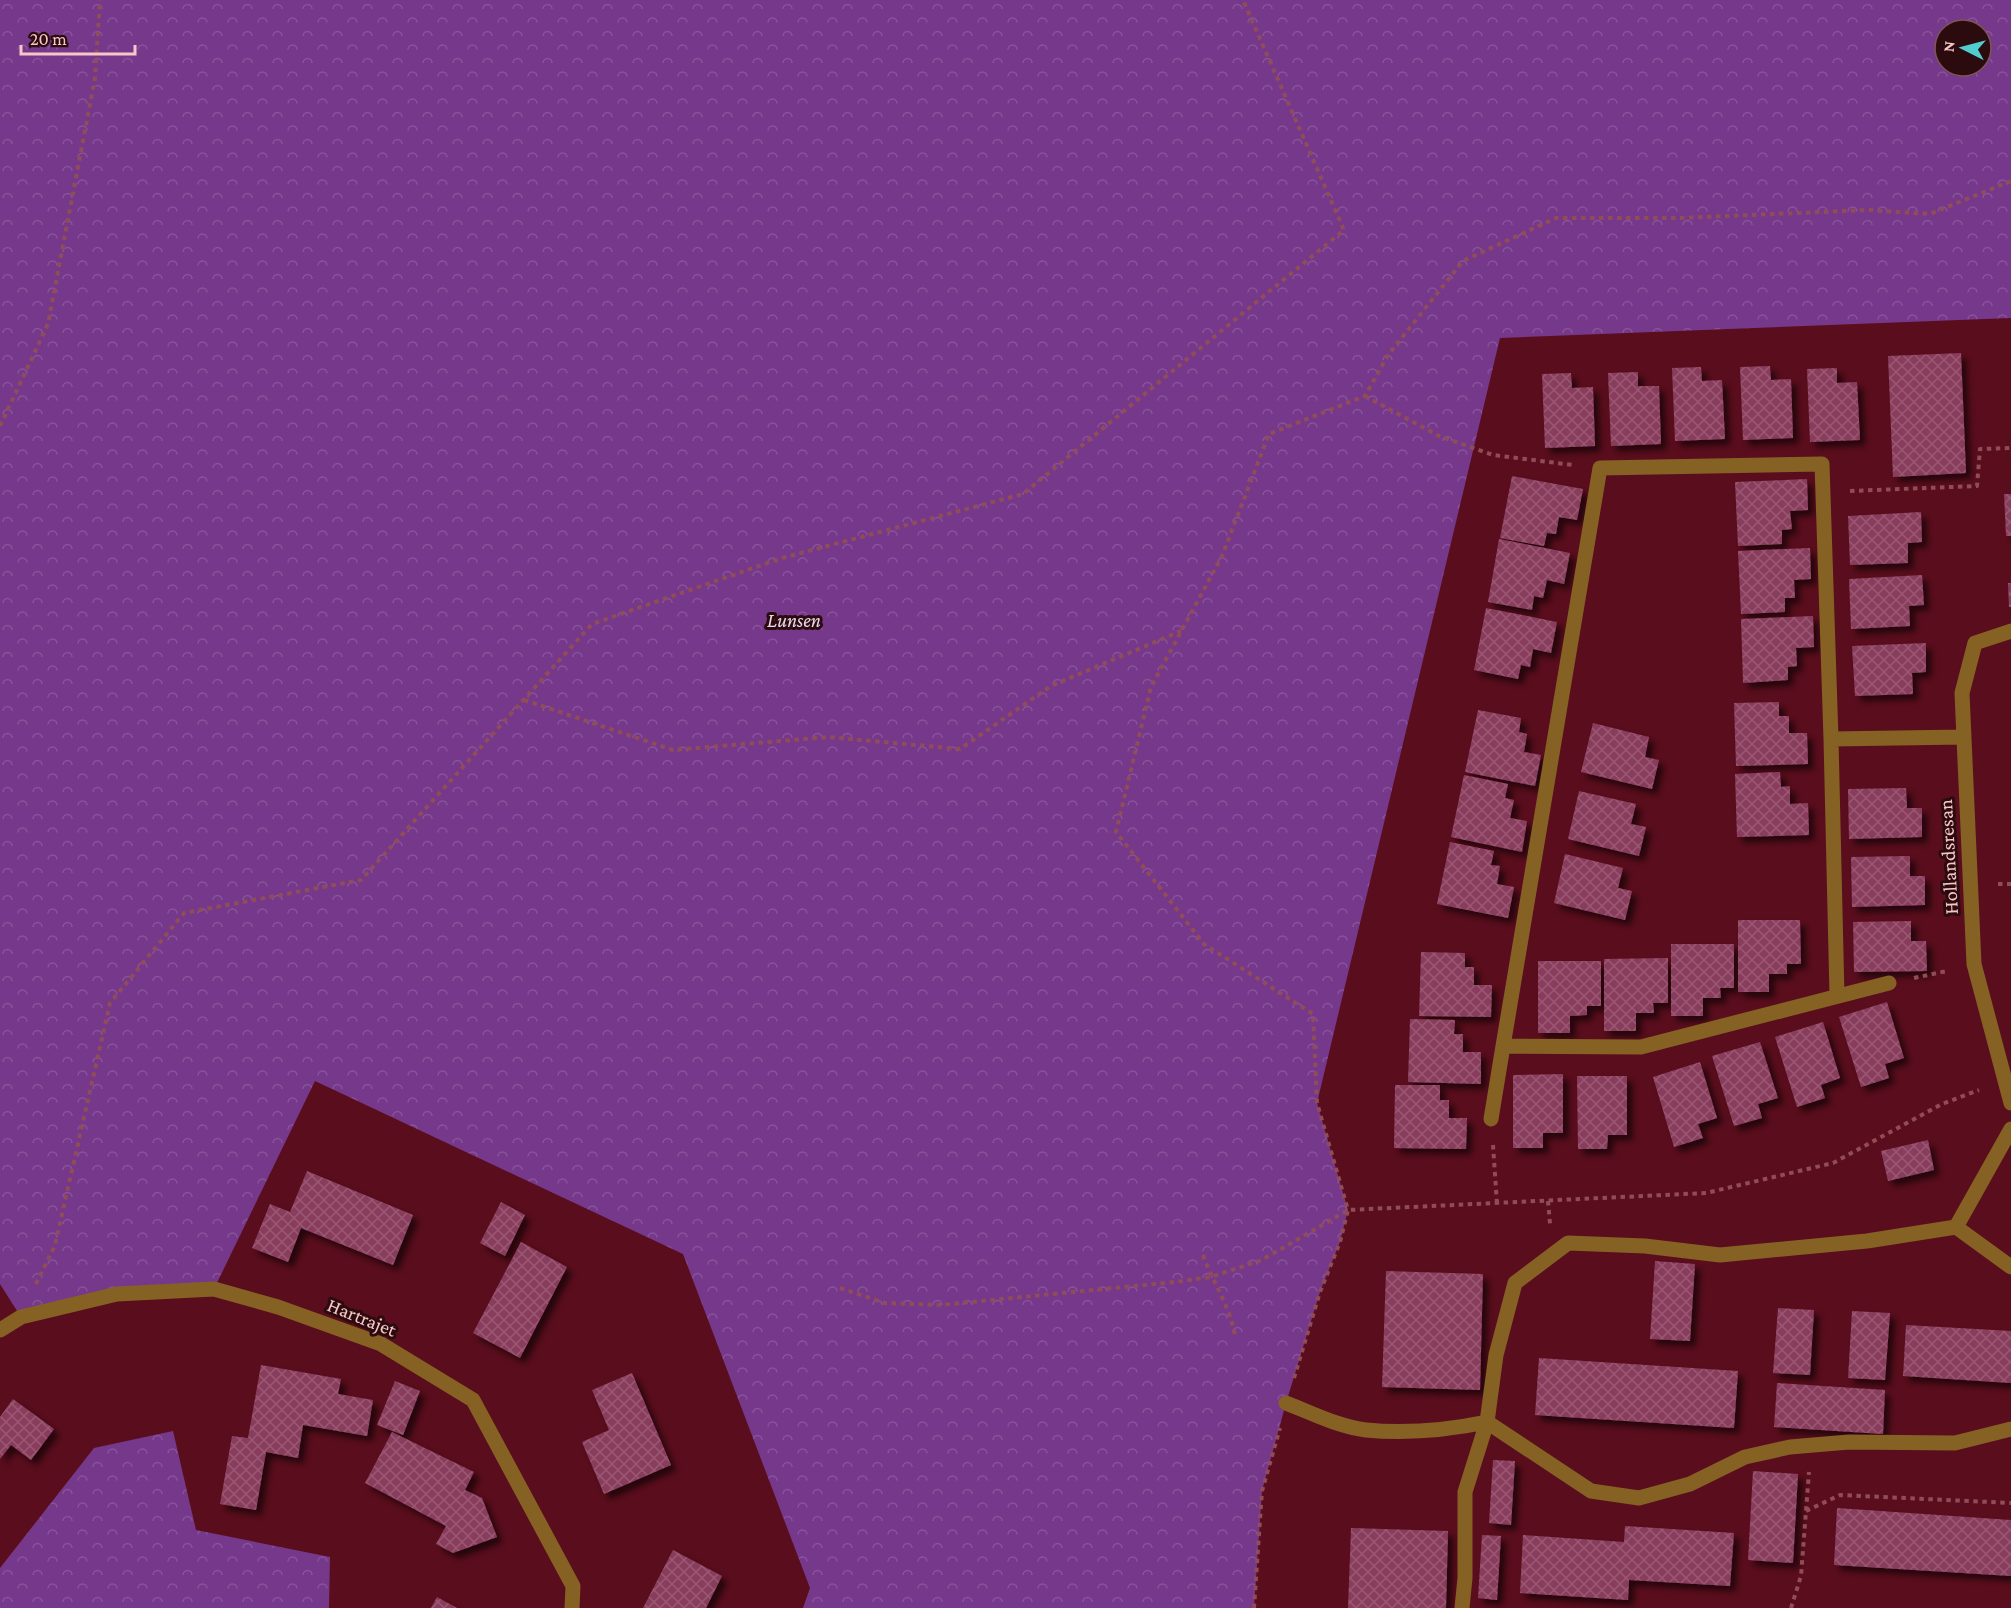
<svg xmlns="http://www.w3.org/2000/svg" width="2011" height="1608" viewBox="0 0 2011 1608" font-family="'Crimson Pro',serif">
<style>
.forest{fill:url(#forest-crowns);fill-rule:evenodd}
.building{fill:url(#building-cross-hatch);filter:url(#shadow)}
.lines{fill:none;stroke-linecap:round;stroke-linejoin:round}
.path{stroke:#904d57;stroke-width:4;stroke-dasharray:4.5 4.5;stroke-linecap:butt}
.minor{stroke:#866124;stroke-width:15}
.labels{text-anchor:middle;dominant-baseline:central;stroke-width:6;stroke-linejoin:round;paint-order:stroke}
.park-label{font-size:20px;font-style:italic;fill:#eadaf0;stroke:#2c0b0f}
.street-label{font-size:20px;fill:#f7c7c8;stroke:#2c0b0f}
</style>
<defs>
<pattern id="forest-crowns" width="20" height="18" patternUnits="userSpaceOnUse" patternTransform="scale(1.5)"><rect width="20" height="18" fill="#75388b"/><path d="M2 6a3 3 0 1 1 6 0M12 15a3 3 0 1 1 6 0" fill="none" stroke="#89539a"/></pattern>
<pattern id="building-cross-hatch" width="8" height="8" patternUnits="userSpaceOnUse" patternTransform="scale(1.5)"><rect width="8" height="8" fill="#893d5c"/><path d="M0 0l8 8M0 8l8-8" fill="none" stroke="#9a5872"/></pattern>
<filter id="shadow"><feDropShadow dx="5.5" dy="5.5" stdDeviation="3" flood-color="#0009"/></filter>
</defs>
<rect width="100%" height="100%" fill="#5a0d1c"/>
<!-- forest -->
<path class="forest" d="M0,0H2011V318L1500,338L1317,1103L1348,1210L1340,1242L1320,1292L1286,1403L1262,1491L1254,1608H803L810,1588L683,1254L315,1081L214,1289L117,1294L21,1317L0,1284ZM1945,30H1981V66H1945Z
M173,1431L196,1530L330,1557L329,1608H0V1568L94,1448Z"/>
<!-- building -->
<path class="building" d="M1961,353L1966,473L1893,477L1888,356Z
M1770,366L1771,380L1791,379L1793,438L1743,440L1740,367Z
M1701,367L1702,381L1722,380L1725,439L1675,441L1672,368Z
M1837,368V383L1857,382L1860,440L1810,442L1807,369Z
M1638,372V386H1659L1661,444L1611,446L1608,373Z
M1571,373L1572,388L1593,387L1595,446L1545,448L1542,374Z
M1512,476L1583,489L1577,520L1559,517L1556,534L1547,533L1544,546L1500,538Z
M1807,479L1808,510L1790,511L1792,529L1782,530V544L1738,546L1735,482Z
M2004,494H2011V536H2006Z
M1921,512L1922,542L1908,543V563L1850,565L1848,516Z
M1499,539L1570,553L1564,584L1547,580L1543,598L1534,596L1532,610L1488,602Z
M1810,548L1811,579L1794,580L1795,598H1785V612L1741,614L1738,551Z
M1922,575L1924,605L1909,606L1910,626L1851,629L1849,579Z
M2008,583H2011V607H2009Z
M1486,608L1557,622L1551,653L1533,649L1530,667L1521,665L1518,679L1474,670Z
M1813,616L1814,647L1796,648L1797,666L1788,667V680L1743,683L1741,619Z
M1926,643V672L1912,673L1913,694L1855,696L1852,646Z
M1779,702V716H1789V733H1807L1808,764L1736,766L1734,703Z
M1478,710L1521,718L1519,732L1527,734L1524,752L1541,755L1535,786L1465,772Z
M1593,723L1649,737L1645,757L1659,760L1652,789L1581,772Z
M1780,772L1781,787L1790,786V804L1808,803L1809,835L1737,837L1735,774Z
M1464,775L1508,784L1505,798L1514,800L1510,818L1527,821L1522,852L1451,837Z
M1906,788L1907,808H1922V837L1849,839L1848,789Z
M1579,791L1636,804L1631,824L1646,827L1639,856L1568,839Z
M1450,842L1494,851L1491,865L1500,866L1497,884L1514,887L1508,918L1437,904Z
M1565,854L1623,868L1618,888L1632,891L1625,920L1554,903Z
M1910,856V876H1925V905L1852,907L1851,857Z
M1738,920H1800L1801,964H1787V974H1769V992H1738Z
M1911,921V941H1926L1927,971L1854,972L1853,922Z
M1671,944H1734V988H1720L1721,998H1703V1016H1671Z
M1421,952L1465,953V967H1474V985H1492L1491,1017L1419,1016Z
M1668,958V1003H1653L1654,1013H1636V1031H1604V959Z
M1538,961H1601V1006H1587V1015L1570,1016V1033H1538Z
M1887,1002L1904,1058L1885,1064L1889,1078L1861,1087L1839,1017Z
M1410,1019L1455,1020L1454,1034H1463V1052H1481V1084L1408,1082Z
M1823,1022L1840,1078L1821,1085L1825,1098L1797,1107L1775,1037Z
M1760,1042L1778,1098L1758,1104L1762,1118L1734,1126L1712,1056Z
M1700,1062L1717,1118L1698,1124L1703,1138L1674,1147L1653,1077Z
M1563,1074V1133H1543V1148H1513V1075Z
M1577,1076H1627V1135H1608L1607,1149H1578Z
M1395,1085H1440V1100H1449V1118H1467L1466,1149L1394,1148Z
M1928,1140L1934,1170L1888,1181L1881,1151Z
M307,1171L413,1215L393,1265L301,1228L288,1262L252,1248L270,1204L290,1212Z
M501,1202L525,1215L505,1256L480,1243Z
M521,1242L567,1267L520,1358L473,1333Z
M1655,1261L1695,1264L1690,1341L1650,1339Z
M1386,1271L1483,1274L1480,1390L1382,1387Z
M1778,1308L1814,1310L1810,1375L1773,1373Z
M1852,1311L1890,1313L1885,1380L1848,1378Z
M1906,1325L2011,1331V1383L1903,1376Z
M1539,1358L1738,1371L1734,1428L1535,1415Z
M261,1365L341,1379L338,1394L373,1400L367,1436L303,1425L298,1458L266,1452L256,1510L220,1504L232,1436L248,1438Z
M632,1373L671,1465L604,1494L582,1442L609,1430L592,1390Z
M395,1381L420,1391L403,1435L377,1425Z
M1777,1383L1885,1390L1883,1434L1774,1427Z
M13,1399L54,1429L31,1460L11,1445L0,1459V1417Z
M392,1432L474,1472L465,1490L482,1498L497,1537L453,1553L436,1544L446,1526L365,1483Z
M1493,1460L1515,1461L1511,1525L1489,1523Z
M1753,1471L1798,1474L1793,1563L1748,1560Z
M1837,1508L2011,1520V1576L1834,1565Z
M1625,1526L1734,1533L1730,1586L1629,1580L1628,1600L1520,1593L1523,1535L1624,1542Z
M1351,1528L1448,1531L1446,1608H1348Z
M1482,1535L1501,1536L1497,1600L1478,1598Z
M673,1550L722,1576L706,1608H643Z
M437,1597L457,1608H431Z"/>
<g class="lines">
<!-- path -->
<path class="path" d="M1365,396L1439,436L1493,455L1573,465
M0,426L48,324L95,78L100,0
M1850,491L1977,486L1980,449L2011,448
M524,700L673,750L828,737L960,749L1051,686L1181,631
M1998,884H2011
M1914,978L1947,971
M1493,1145L1497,1204
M1548,1201L1550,1224
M1203,1255C1213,1283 1230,1306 1235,1336
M36,1284L55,1245L110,1003L184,913L361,880L592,624L782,558L1023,494L1344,230L1243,0
M840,1288L885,1303L941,1305L1175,1282L1211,1277L1262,1260L1348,1210L1706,1193L1833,1163L1942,1104L1979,1090
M1294,1378L1320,1292L1340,1242L1348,1210L1317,1103L1313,1014L1204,944L1116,832L1151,687L1222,556L1269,434L1365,396L1388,355L1463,261L1556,218H1680L1868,210L1930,214L2011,181
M1806,1511L1840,1495L2011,1503
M1254,1608L1262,1491L1280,1428
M1791,1608L1801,1576L1809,1472"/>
<!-- minor -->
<path class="minor" d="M2011,631L1975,643L1962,693L1974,964L2011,1103
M1831,739L1837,996
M1889,983L1641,1047L1503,1046L1600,468L1822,464L1831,739L1964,737
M1491,1119L1503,1046
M1956,1227L2011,1267
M0,1330L21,1317L117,1294L214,1289L278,1307L381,1344L473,1400L573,1586L572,1608
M1286,1403C1312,1413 1339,1427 1366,1430C1407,1434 1448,1430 1487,1422L1591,1491L1639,1498L1690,1484L1745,1457L1790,1447L1849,1442L1955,1443L2011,1429
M1462,1608L1465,1578V1492L1487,1422L1496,1355L1515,1283L1568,1243L1645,1246L1720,1255L1867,1241L1956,1227L2011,1129"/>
</g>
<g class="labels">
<!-- park labels -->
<g class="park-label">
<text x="794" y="620">Lunsen</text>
</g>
<!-- street labels -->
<g class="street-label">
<text transform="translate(1948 857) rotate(-93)">Hollandsresan</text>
<text transform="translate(362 1317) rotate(22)">Hartrajet</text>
</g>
</g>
<!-- north arrow -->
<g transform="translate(1963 48) rotate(276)"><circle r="28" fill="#2c0b0f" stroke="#7d5659" stroke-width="1.5"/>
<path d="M0-4.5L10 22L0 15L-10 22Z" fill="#52cdce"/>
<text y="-9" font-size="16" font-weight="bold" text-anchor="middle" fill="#f7c7c8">N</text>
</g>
<!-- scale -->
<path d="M21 45v9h114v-9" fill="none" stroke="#f7c7c8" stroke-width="3"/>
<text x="30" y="45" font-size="18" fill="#f7c7c8" stroke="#2c0b0f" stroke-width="4.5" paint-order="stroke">20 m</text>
</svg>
